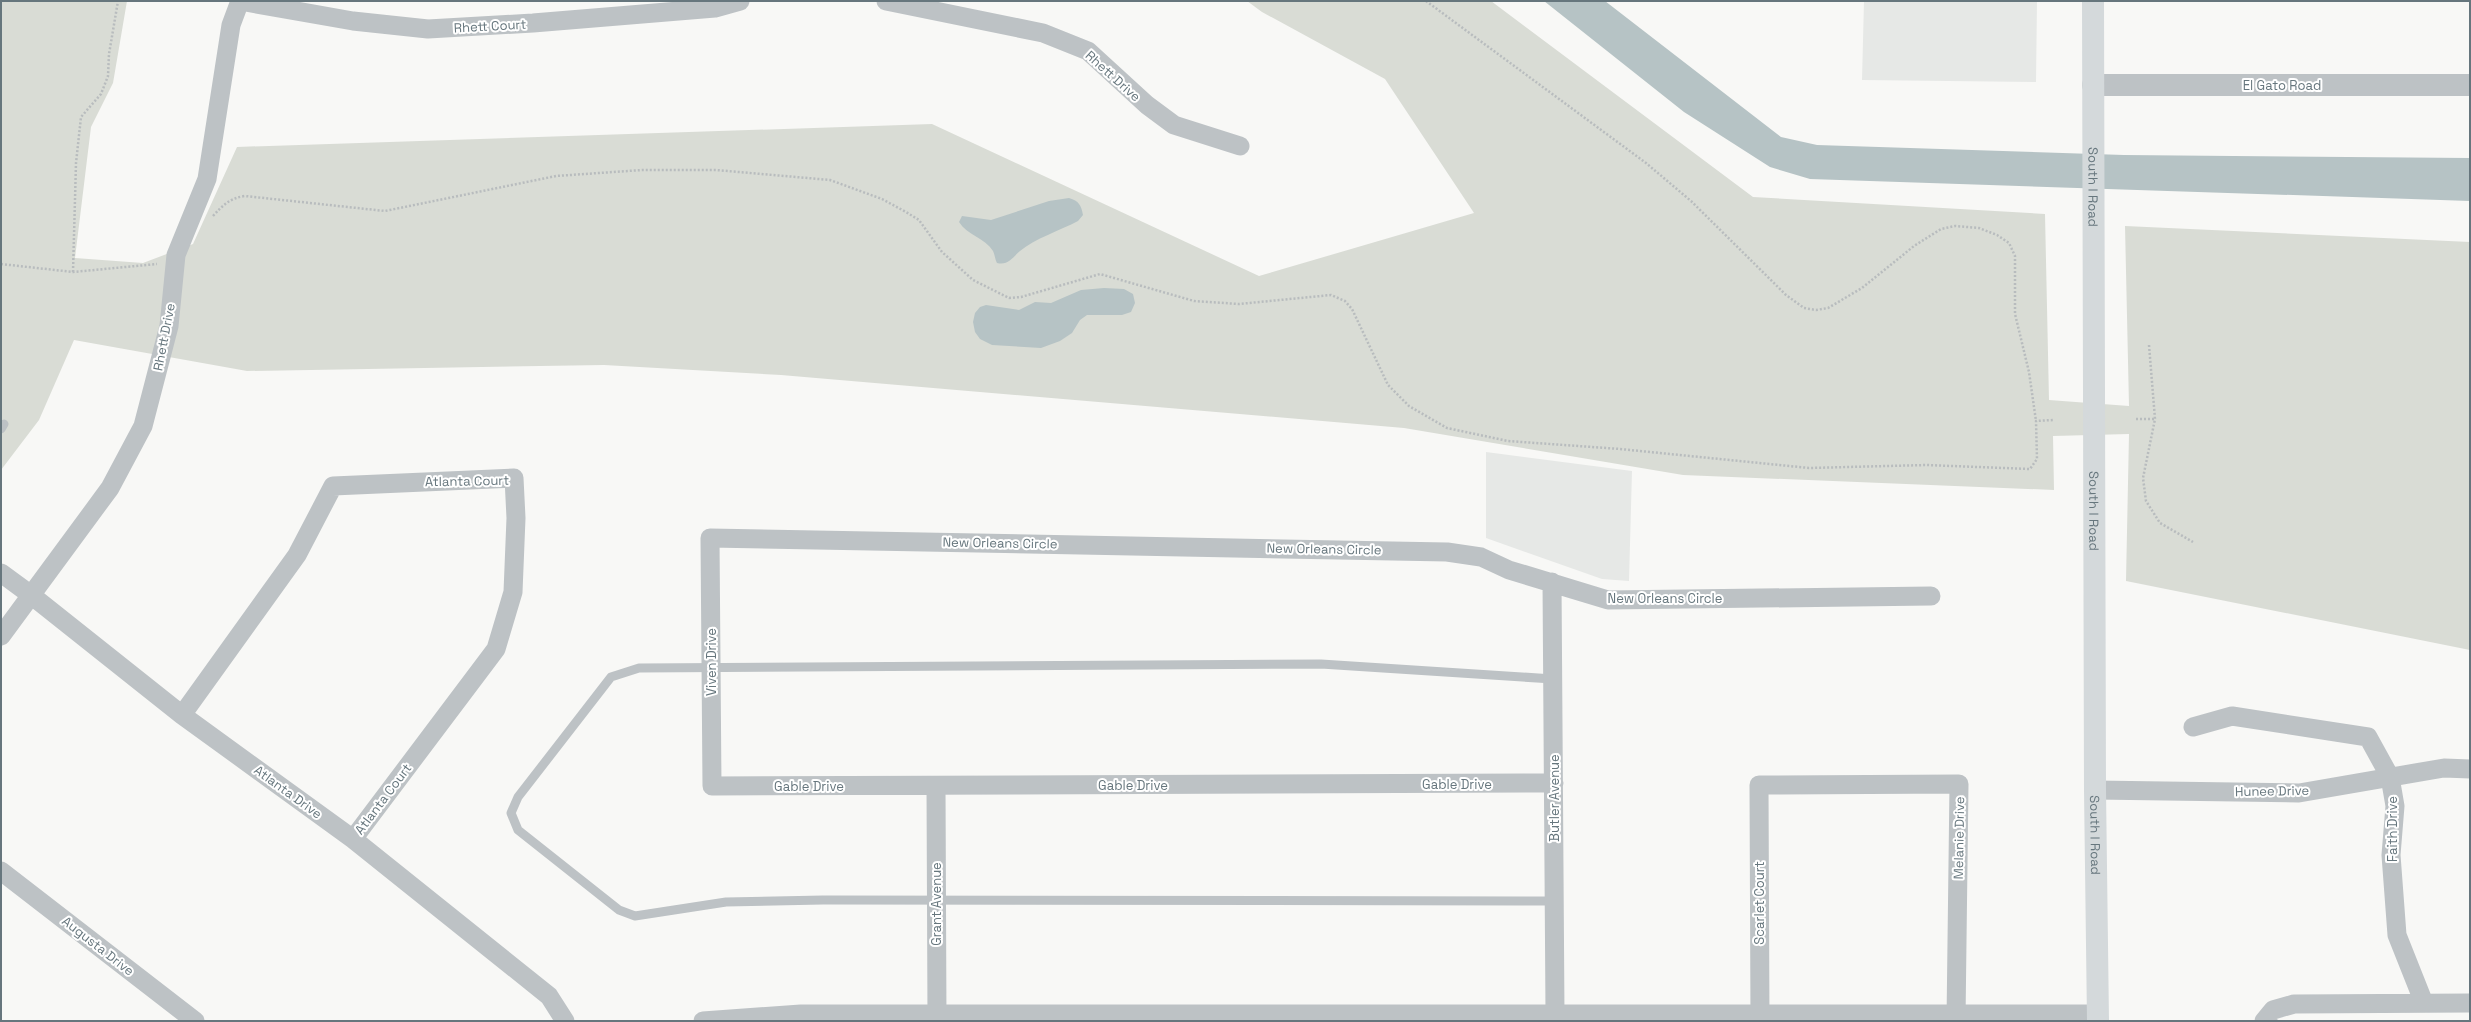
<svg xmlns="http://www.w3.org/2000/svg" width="2471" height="1022" viewBox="0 0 2471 1022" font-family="'Space Grotesk',sans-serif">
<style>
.built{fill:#e6e8e6}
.green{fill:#d9dcd5}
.water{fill:#b6c3c5}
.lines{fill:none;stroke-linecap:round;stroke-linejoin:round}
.path{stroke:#b8bcbe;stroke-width:2.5;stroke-dasharray:2 2;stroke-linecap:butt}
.service{stroke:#bdc2c5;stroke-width:9}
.minor{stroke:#bdc2c5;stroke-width:19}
.tertiary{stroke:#bdc2c5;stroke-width:22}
.secondary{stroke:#d4d9db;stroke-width:22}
.labels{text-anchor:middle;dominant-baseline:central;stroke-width:4;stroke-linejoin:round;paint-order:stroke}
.street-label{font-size:13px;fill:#66767d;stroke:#fff}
</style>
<rect width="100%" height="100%" fill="#f8f8f6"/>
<!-- built -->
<path class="built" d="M1864,1H2037L2036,82L1862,80Z
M1486,452L1632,471L1629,581L1602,579L1486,538Z"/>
<!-- green -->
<path class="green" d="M1,1H127L113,83L91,127L75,258L143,263L193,244L237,147L932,124L1259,276L1474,213L1385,79L1262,12L1247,1H1491L1753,197L2045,214L2049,400L2129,406L2125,226L2470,242V650L2126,581L2129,434L2053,436L2054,490L1683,475L1404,428L781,375L604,365L247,371L74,340L39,420L1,470Z"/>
<!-- water -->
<path class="water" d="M1544,1H1605L1781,137L1817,145L2124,155L2470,158V201L1810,179L1770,167L1684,112Z
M1069,198C1079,201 1081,205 1083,215L1078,221C1061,230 1034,239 1020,251C1013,257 1008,266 997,263C995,260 995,255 993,251C985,238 967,235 959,222L962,216L991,220L1049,201Z
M1104,288L1124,289L1133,294L1135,303L1131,312L1122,315H1087L1080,320L1072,333L1060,341L1041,348L992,345L980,339L975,332L973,322L975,313L980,307L986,305L1019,310L1035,302L1051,303L1081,290Z"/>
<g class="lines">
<!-- path -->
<path class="path" d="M1426,1L1646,163L1691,201L1786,295L1804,308L1816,310L1828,308L1862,288L1914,246L1941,229L1955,226L1979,228L1997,235L2009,243L2015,256V314L2029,372L2036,421
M213,216C223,205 230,198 245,196L385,211L556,176L642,170H716L830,180L882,199L906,212L919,220L942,252L973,280L1009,298L1021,297L1100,274L1194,301L1239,304L1331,295L1345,301L1352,309L1388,385L1409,406L1447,428L1508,441L1620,449L1809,468L1926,465L2030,469L2037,459L2036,421L2053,420
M1,264L73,272L157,264
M73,272L76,163L81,117L101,94L108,76L109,54L118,1
M2149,345L2155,419L2143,478L2146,501L2160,523L2193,542
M2136,419H2155"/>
<!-- service -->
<path class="service" d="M1,429L4,424
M1553,679L1321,664L639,668L611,677L518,797L511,813L518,830L619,910L635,916L726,902L823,900L1554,901"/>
<!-- minor -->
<path class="minor" d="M240,1L353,21L428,29L533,23L715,8L740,1
M886,1L1043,33L1088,51L1147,105L1174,125L1240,146
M1,573L31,595L182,715L353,839L549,996L565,1021
M1552,582L1555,1013
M1,636L110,488L143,426L169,326L176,255L207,179L231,25L240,1
M182,715L297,555L333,486L514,478L516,518L513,592L496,649L353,839
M2193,727L2232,716L2368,737L2390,777L2395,806L2391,855L2397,935L2424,1003
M1554,783L712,786L710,538L1447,552L1481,557L1509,570L1608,600L1931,596
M936,786L937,1021
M2095,790L2299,793L2444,768L2470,769
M1,871L195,1021
M703,1021L801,1014H2098
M1760,1021L1759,785L1959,784L1956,1021
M2264,1021L2273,1010L2294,1004L2470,1003"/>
<!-- tertiary -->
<path class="tertiary" d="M2093,85H2470"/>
<!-- secondary -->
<path class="secondary" id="s1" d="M2093,1L2095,790L2098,1021"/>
</g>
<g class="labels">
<!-- street labels -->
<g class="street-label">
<text transform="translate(490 26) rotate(-3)">Rhett Court</text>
<text transform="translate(1113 76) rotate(42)">Rhett Drive</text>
<text x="2282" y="85">El Gato Road</text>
<text stroke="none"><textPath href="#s1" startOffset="186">South I Road</textPath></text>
<text transform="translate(164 337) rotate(-79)">Rhett Drive</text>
<text transform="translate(467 481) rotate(-1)">Atlanta Court</text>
<text stroke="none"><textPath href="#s1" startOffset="510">South I Road</textPath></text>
<text transform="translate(1000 543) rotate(1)">New Orleans Circle</text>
<text transform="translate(1324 549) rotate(1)">New Orleans Circle</text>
<text x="1665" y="598">New Orleans Circle</text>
<text transform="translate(711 662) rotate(-90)">Viven Drive</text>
<text x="1457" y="784">Gable Drive</text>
<text x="1133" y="785">Gable Drive</text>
<text x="809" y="786">Gable Drive</text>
<text transform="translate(2272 791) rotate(-1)">Hunee Drive</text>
<text transform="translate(288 792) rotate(36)">Atlanta Drive</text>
<text transform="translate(1554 798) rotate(-90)">Butler Avenue</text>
<text transform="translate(383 799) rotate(-53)">Atlanta Court</text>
<text transform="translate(2392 829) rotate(-90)">Faith Drive</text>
<text stroke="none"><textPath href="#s1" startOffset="834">South I Road</textPath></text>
<text transform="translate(1959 838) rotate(-89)">Melanie Drive</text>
<text transform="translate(1759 903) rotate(-90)">Scarlet Court</text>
<text transform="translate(936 904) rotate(-90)">Grant Avenue</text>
<text transform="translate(98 946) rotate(38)">Augusta Drive</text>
</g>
</g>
<!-- border -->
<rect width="2471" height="1022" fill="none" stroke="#66767d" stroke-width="4"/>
</svg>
